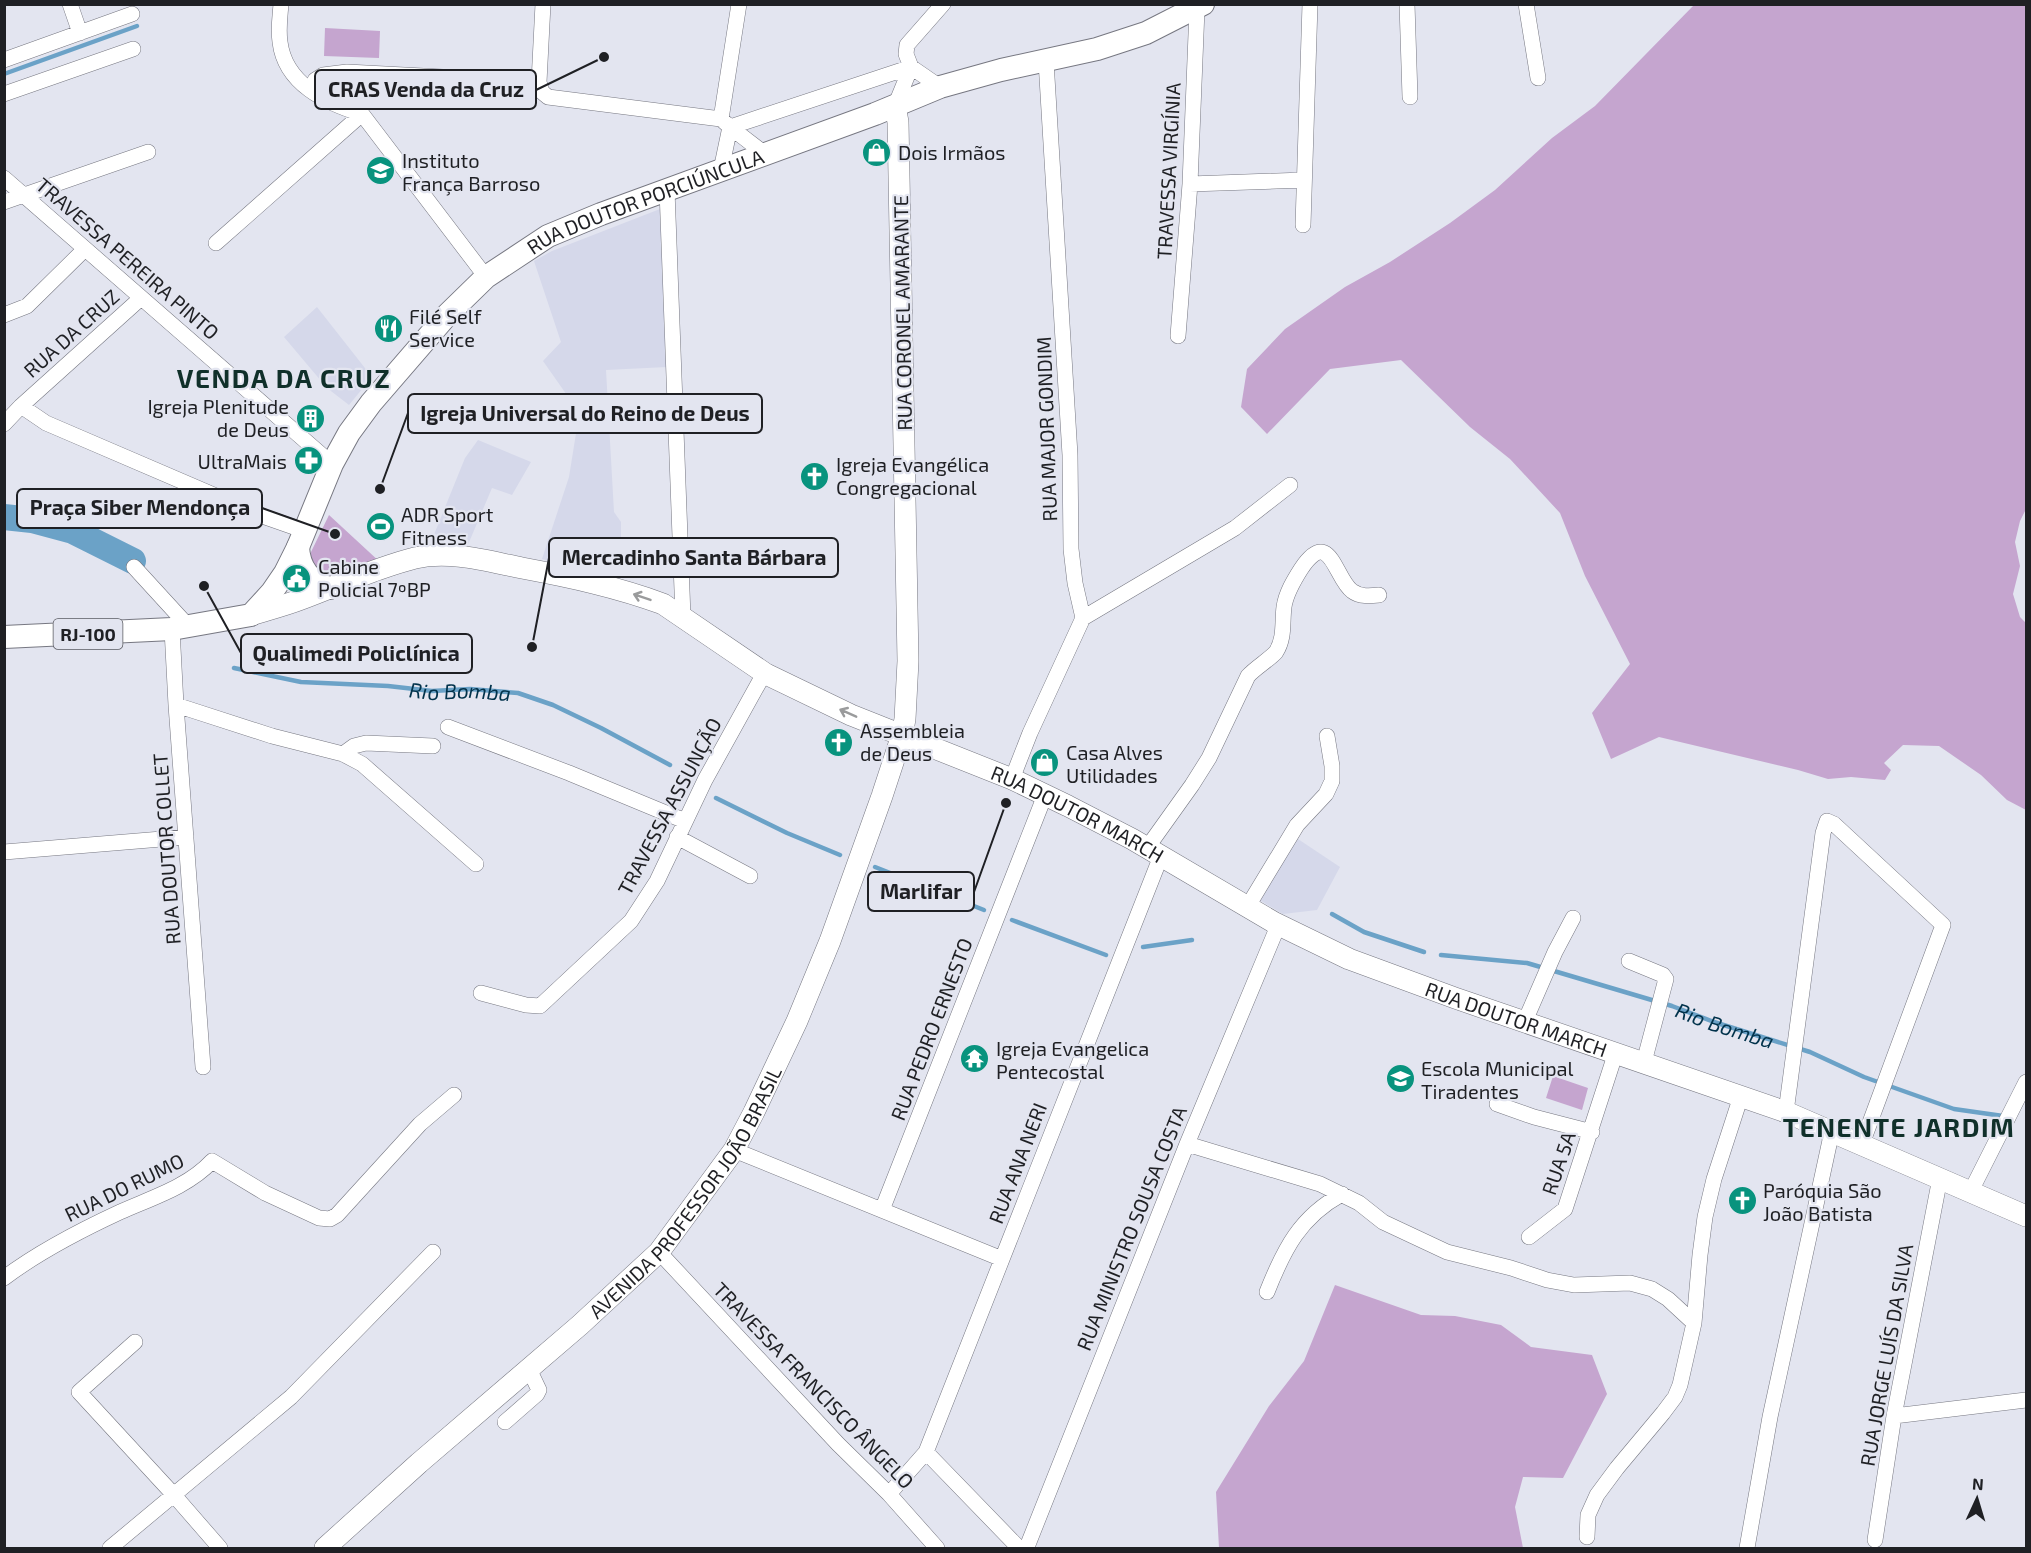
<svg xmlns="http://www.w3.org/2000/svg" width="2031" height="1553" viewBox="0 0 2031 1553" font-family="'Exo 2',sans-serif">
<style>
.built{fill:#d5d8ea}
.green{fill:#c5a5cf}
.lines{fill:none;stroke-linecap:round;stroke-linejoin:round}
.stream{stroke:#6ba2c7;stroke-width:4.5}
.river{stroke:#6ba2c7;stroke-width:26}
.minor-casing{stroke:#767781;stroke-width:16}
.secondary-casing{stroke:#767781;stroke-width:22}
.primary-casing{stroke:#767781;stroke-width:24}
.minor{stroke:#fff;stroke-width:15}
.secondary{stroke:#fff;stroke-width:21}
.primary{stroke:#fff;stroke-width:22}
.oneway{stroke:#9a9b9c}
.labels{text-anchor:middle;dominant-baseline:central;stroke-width:4.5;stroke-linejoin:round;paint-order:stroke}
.shield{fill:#e3e5f0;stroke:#5a5b61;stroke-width:1.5}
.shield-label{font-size:18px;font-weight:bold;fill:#1f2024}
.poi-label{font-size:20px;fill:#1f2024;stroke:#e3e5f0;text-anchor:start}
.street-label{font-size:20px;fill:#1f2024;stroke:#e3e5f0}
.water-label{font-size:21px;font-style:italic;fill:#01324b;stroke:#e3e5f0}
.district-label{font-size:26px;font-weight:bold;letter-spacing:1.5px;fill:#10302a;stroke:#e3e5f0}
.leader{fill:none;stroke:#1f2024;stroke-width:2}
.callout-dot{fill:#1f2024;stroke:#e3e5f0;stroke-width:2}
.callout{fill:#e3e5f0;stroke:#1f2024;stroke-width:2}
.callout-label{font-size:21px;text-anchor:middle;font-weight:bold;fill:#1f2024}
</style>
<rect width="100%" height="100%" fill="#e3e5f0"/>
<!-- built -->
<path class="built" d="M660,209L667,367L606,370L614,512L621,522V578L542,559L569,477L578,421L576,408L543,361L561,342L534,261L552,251Z
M317,307L372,377L349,405L327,388L284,337Z
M478,440L531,462L512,495L492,488L467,547L431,542L465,458Z
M1295,837L1340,867L1317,910L1283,914L1258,899Z"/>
<!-- green -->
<path class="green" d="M1694,5H2026V509L2020,521L2015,542L2020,566L2013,594L2020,617L2026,623V810L2007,800L1981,775L1939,746L1903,745L1884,763L1891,770L1885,780L1851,777L1828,779L1798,770L1659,737L1611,759L1592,713L1630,664L1585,576L1560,513L1510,459L1470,427L1401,360L1330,369L1267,434L1241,407L1247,369L1285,329L1345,287L1390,262L1450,223L1495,190L1552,138L1595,106Z
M325,28L380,31L379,58L324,56Z
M329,515L381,563L336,579L323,578L310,563L311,552Z
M1553,1076L1588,1088L1582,1110L1546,1098Z
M1335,1285L1421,1315L1455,1316L1501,1325L1531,1347L1592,1355L1607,1394L1563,1478L1523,1477L1515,1507L1523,1548H1219L1216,1492L1269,1406L1304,1361Z"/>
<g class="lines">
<!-- stream -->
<g class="stream">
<path d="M4,74L137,26"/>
<path id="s1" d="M234,668L301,682L388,686L432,691L470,689L518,693L553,705L601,728L670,765"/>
<path d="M716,798L787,833L840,855"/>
<path d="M875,867L984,910"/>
<path d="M1332,914L1364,932L1424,952"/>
<path d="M1012,920L1106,955"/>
<path d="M1143,947L1192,940"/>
<path id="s2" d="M1441,955L1527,963L1672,1006L1714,1022L1810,1052L1864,1077L1954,1109L2003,1116"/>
</g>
<!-- river -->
<path class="river" d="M4,517L32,520L73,531L133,561"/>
<defs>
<path id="minor" d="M70,4L80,33
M281,4C280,17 278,29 280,42C285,84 326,103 362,114L486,277
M1407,4L1410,97
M1526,4L1538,78
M4,60L132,14
M315,80L323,75L347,72L539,82L542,92L548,97L721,119L730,127L911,67L906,54L907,45L943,4
M539,82L543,4
M4,94L133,49
M895,106L911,67L940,87
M721,119L739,4
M721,170L730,127L765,154
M4,178L332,464
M1190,184L1304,180
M667,190L683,617
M4,202L148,152
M1303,225L1310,4
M216,243L362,114
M4,315L27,306L85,249
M1178,336L1190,184L1197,9
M21,406L46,423L265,517L305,531
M4,424L21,406L141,298
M134,567L188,626
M1083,618L1235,528L1290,485
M172,629L176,705L203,1067
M176,705L272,736L343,754L354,746L366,743L433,746
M448,727L569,773L685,821
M343,754L362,764L476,864
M1012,779L1030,733L1083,618L1075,583L1071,549L1070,455L1046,61
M677,837L750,876
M1147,848L1192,785L1209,758L1248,676C1255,668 1270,659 1276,652C1285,638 1282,622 1284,607C1286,593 1294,580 1301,569C1330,525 1335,579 1352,591C1360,597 1370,596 1379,595
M4,852L186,837
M1248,906L1297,825L1326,794L1332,781V766L1327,736
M1629,961L1663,975L1666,979L1644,1062
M481,993L526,1005L540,1006L631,921L657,881L705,780L761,679L766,674
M1525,1021L1555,952L1573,918
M1497,1104L1534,1117L1592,1132
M1786,1112L1823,833L1827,821L1834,824L1943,925L1862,1144
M1187,1144L1320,1184L1359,1203L1383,1222L1447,1252L1511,1268L1547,1280L1574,1285L1630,1283L1652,1289L1668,1299L1694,1323
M734,1150L1002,1259
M1971,1191L2026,1082
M882,1210L1045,795
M1529,1237L1565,1209L1616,1052
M659,1252L838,1444L889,1494L937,1548
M4,1278C40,1251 79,1231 120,1212C151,1198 188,1187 212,1161L265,1193L319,1218L330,1219L337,1215L420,1124L454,1095
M1267,1292C1284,1249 1300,1217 1342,1194
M135,1342L79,1392L173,1494L220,1548
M1894,1416L2026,1400
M505,1422L537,1394L539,1390L529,1369
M926,1452L1019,1548
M889,1494L926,1452L1161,856
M1587,1537L1588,1515L1597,1495L1617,1468L1663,1413L1675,1397L1680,1385L1694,1323L1700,1255L1705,1217L1714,1179L1741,1096
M1875,1540L1894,1416L1940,1178
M110,1548L291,1397L433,1252
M1025,1548L1027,1547L1187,1144L1275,933V923
M1747,1548L1770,1417L1832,1131"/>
<g id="secondary">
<path id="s3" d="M251,615C267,610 283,606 299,600C337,586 375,568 415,558C450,550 487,561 522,568C570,577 617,587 663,604L766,674L851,715L1012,779L1068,806L1132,839L1275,923L1349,959L1455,998L1786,1112L2026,1216"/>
<path id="s4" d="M325,1548L419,1463L580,1325L659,1252L734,1150L754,1112L797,1021L830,941L882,796L902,735L905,719L908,661L898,122L895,106"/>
</g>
<g id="primary">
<path d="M298,547C299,567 310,583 330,588"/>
<path id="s5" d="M4,637L172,629L251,615L272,592L285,573L298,547L332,464L349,433L371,403L447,315L486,277L548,236L601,214L875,114L940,87L1001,70L1097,49L1146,33L1203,4"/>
</g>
</defs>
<!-- minor casing -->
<use href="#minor" class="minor-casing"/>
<!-- secondary casing -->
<use href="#secondary" class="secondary-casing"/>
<!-- primary casing -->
<use href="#primary" class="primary-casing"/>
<!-- minor -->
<use href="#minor" class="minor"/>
<!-- secondary -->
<use href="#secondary" class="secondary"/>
<!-- primary -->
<use href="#primary" class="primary"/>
</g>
<!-- one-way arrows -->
<defs><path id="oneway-shaft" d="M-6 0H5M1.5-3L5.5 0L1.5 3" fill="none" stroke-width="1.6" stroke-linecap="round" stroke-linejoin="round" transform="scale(1.5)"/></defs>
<g class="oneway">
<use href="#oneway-shaft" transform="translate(642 597) rotate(-161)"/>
<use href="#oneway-shaft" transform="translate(848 713) rotate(-156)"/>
</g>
<!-- icons -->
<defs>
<symbol id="shop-disc" viewBox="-11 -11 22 22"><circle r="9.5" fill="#08937e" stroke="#e3e5f0"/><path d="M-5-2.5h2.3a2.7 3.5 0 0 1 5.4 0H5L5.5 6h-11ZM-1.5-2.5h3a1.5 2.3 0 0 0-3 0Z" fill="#fff"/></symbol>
<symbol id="school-disc" viewBox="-11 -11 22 22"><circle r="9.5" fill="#08937e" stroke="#e3e5f0"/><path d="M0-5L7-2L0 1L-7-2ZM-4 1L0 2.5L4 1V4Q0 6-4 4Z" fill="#fff"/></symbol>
<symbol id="restaurant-disc" viewBox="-11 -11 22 22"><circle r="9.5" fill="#08937e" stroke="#e3e5f0"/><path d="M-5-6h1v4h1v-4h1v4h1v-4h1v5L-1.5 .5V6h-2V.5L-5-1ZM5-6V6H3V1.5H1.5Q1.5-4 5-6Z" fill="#fff"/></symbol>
<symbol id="building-disc" viewBox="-11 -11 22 22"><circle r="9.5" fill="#08937e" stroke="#e3e5f0"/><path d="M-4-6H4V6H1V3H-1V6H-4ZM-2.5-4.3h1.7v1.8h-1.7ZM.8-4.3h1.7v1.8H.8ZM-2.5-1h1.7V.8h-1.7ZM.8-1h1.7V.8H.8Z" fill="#fff"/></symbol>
<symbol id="pharmacy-disc" viewBox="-11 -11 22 22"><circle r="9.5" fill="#08937e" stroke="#e3e5f0"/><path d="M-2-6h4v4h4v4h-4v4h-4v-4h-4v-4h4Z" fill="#fff"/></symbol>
<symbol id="church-disc" viewBox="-11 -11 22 22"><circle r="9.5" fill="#08937e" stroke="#e3e5f0"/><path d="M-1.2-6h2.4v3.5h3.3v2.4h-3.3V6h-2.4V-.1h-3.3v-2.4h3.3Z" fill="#fff"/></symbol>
<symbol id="stadium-disc" viewBox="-11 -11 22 22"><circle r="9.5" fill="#08937e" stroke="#e3e5f0"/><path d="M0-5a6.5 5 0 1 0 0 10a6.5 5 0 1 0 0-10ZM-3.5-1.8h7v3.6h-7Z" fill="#fff"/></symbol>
<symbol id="civic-disc" viewBox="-11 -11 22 22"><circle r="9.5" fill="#08937e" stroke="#e3e5f0"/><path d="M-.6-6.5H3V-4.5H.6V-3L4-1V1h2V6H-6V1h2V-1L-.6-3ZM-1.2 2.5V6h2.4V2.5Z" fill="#fff"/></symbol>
<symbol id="temple-disc" viewBox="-11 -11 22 22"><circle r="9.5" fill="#08937e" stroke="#e3e5f0"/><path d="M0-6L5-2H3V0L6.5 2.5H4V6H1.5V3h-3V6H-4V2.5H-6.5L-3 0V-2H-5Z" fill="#fff"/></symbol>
</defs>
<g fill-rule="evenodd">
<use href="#shop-disc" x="860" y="136" width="33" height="33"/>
<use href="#school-disc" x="364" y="154" width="33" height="33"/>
<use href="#restaurant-disc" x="372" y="312" width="33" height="33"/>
<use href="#building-disc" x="294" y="402" width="33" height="33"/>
<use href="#pharmacy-disc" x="292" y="444" width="33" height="33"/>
<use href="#church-disc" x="798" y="460" width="33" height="33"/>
<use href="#stadium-disc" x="364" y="510" width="33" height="33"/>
<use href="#civic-disc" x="280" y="562" width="33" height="33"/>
<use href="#church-disc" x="822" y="726" width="33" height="33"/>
<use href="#shop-disc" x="1028" y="746" width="33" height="33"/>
<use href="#temple-disc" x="958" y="1042" width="33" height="33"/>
<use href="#school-disc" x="1384" y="1062" width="33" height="33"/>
<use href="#church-disc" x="1726" y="1184" width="33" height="33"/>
</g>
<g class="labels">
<!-- shield labels -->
<rect class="shield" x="53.5" y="619" width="69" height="30" rx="4.5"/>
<g class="shield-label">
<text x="88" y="634">RJ-100</text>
</g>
<!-- poi labels -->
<g class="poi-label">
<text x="898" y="152">Dois Irmãos</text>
<text x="402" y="160">Instituto<tspan x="402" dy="23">França Barroso</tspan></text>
<text x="409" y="316">Filé Self<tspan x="409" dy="23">Service</tspan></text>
<text x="289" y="406" text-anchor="end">Igreja Plenitude<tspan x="289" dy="23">de Deus</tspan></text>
<text x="287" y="461" text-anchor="end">UltraMais</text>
<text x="836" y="464">Igreja Evangélica<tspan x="836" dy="23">Congregacional</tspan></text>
<text x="401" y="514">ADR Sport<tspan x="401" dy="23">Fitness</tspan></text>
<text x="318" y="566">Cabine<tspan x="318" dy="23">Policial 7ºBP</tspan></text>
<text x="860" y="730">Assembleia<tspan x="860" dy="23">de Deus</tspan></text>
<text x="1066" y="752">Casa Alves<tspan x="1066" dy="23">Utilidades</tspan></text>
<text x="996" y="1048">Igreja Evangelica<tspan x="996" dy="23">Pentecostal</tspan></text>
<text x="1421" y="1068">Escola Municipal<tspan x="1421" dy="23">Tiradentes</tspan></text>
<text x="1763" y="1190">Paróquia São<tspan x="1763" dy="23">João Batista</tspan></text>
</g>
<!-- street labels -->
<g class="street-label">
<text transform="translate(1168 171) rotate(-87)">TRAVESSA VIRGÍNIA</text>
<text stroke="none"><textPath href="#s5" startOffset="842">RUA DOUTOR PORCIÚNCULA</textPath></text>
<text transform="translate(128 258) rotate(41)">TRAVESSA PEREIRA PINTO</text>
<text transform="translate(902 313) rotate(-91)">RUA CORONEL AMARANTE</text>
<text transform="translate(71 333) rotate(-42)">RUA DA CRUZ</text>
<text transform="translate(1046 429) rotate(-92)">RUA MAJOR GONDIM</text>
<text transform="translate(669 806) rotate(-62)">TRAVESSA ASSUNÇÃO</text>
<text stroke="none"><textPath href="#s3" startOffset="894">RUA DOUTOR MARCH</textPath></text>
<text transform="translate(166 849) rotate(-94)">RUA DOUTOR COLLET</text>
<text stroke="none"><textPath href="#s3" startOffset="1380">RUA DOUTOR MARCH</textPath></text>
<text transform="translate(931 1029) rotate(-69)">RUA PEDRO ERNESTO</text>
<text transform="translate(1017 1163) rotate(-69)">RUA ANA NERI</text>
<text transform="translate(1558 1163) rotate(-71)">RUA 5A</text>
<text transform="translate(124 1187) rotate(-26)">RUA DO RUMO</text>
<text stroke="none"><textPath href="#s4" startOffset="510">AVENIDA PROFESSOR JOÃO BRASIL</textPath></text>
<text transform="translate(1131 1228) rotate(-68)">RUA MINISTRO SOUSA COSTA</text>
<text transform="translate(1886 1355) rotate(-80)">RUA JORGE LUÍS DA SILVA</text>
<text transform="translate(814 1385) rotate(46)">TRAVESSA FRANCISCO ÂNGELO</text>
</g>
<!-- water labels -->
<g class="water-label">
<text stroke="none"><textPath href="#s1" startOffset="228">Rio Bomba</textPath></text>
<text stroke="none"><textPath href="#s2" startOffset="294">Rio Bomba</textPath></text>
</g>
<!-- district labels -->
<g class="district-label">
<text x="284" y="377">VENDA DA CRUZ</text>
<text x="1899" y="1126">TENENTE JARDIM</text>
</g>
</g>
<!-- callouts -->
<path class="leader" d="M604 57L536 90M380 489L408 413M335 534L262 508M532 647L549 558M204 586L241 653M1006 803L974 892"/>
<g class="callout-dot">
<circle cx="604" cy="57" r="6"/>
<circle cx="380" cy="489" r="6"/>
<circle cx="335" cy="534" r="6"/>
<circle cx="532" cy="647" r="6"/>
<circle cx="204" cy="586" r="6"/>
<circle cx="1006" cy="803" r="6"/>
</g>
<g class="callout">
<rect x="315" y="70" width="221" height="39" rx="6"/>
<rect x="408" y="394" width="354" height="39" rx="6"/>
<rect x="17" y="489" width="245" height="39" rx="6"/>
<rect x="549" y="538" width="289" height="39" rx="6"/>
<rect x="241" y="634" width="231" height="39" rx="6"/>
<rect x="868" y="872" width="106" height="39" rx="6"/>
</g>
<g class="callout-label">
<text x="426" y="97">CRAS Venda da Cruz</text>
<text x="585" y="421">Igreja Universal do Reino de Deus</text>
<text x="140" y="515">Praça Siber Mendonça</text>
<text x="694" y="565">Mercadinho Santa Bárbara</text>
<text x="356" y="661">Qualimedi Policlínica</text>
<text x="921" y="899">Marlifar</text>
</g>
<!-- border -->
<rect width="2031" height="1553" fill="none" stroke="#1f2024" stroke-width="12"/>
<!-- north arrow -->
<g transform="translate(1977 1499) rotate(4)" stroke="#e3e5f0" stroke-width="4.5" paint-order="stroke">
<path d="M0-4.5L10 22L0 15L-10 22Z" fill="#1f2024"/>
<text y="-9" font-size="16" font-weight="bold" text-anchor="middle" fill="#1f2024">N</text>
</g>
</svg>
